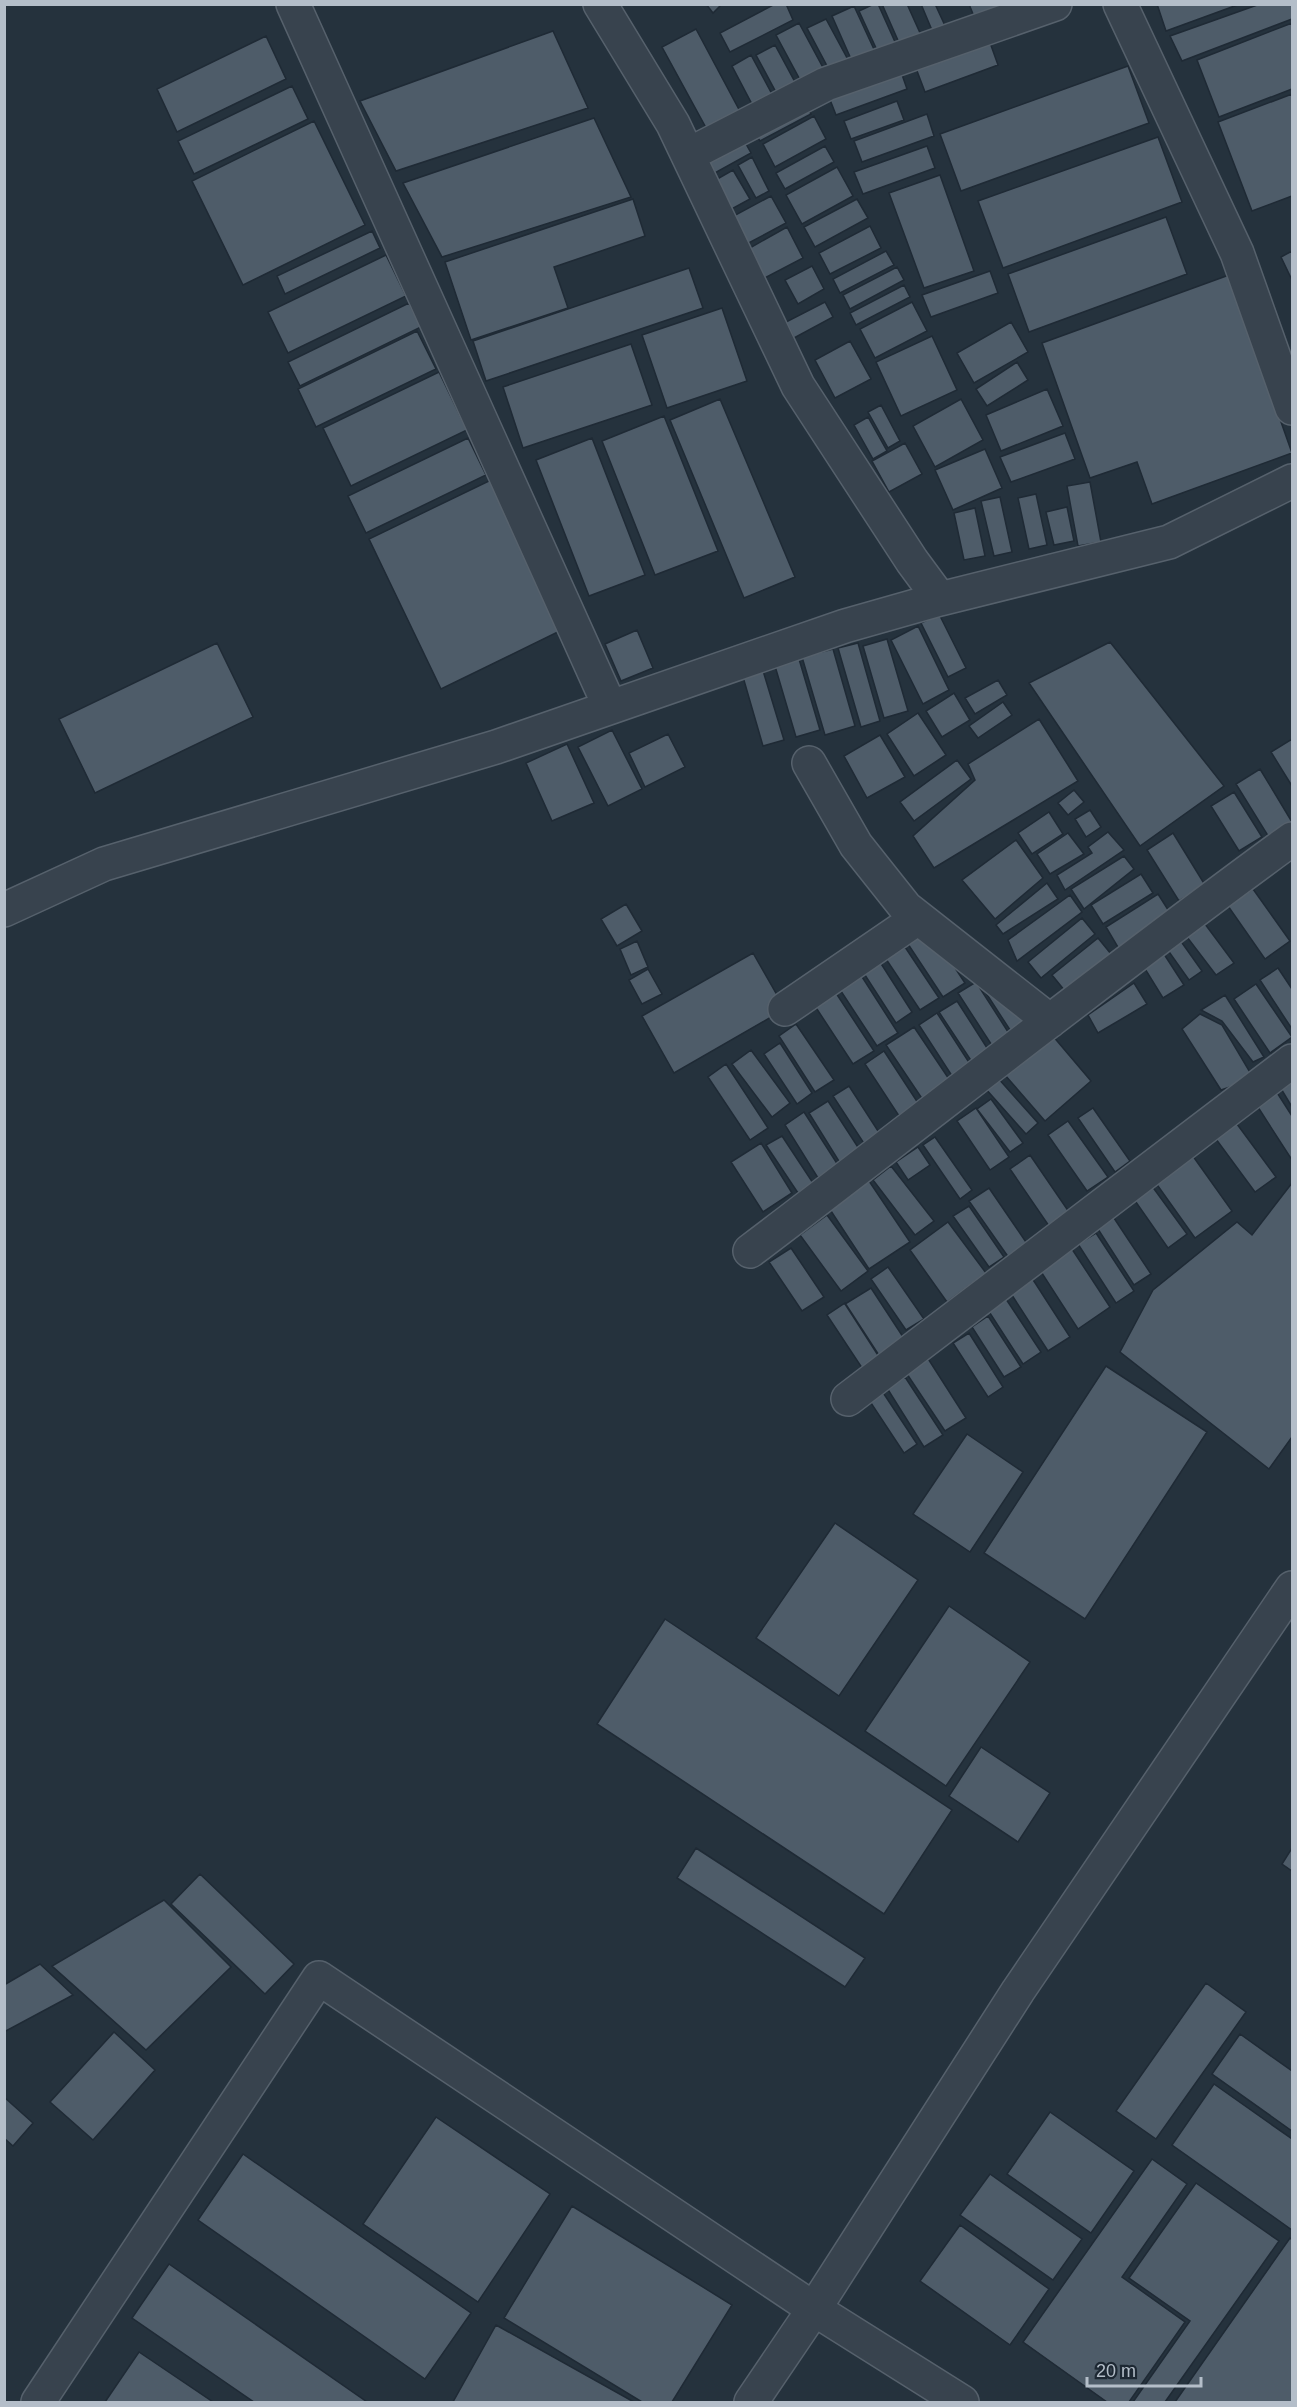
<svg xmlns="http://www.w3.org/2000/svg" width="1297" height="2407" viewBox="0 0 1297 2407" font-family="Arial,sans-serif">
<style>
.building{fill:#4e5c69;stroke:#1f2a35;stroke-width:1.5}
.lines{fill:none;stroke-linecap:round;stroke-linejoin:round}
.minor-casing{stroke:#56616c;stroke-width:36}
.minor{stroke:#38434e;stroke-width:33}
</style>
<rect width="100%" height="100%" fill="#25323d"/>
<!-- building -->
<path class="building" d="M706,4H722L713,13Z
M775,4H786L793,20L730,52L720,33Z
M874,4H878L900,53L882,61L859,11Z
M882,4H907L925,44L904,54Z
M921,4H935L947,30L934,35Z
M969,4H1009L975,19Z
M1157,4H1240L1166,31Z
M1260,4H1292V19L1182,61L1170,36Z
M854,6L878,58L855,68L832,16Z
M826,19L853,69L834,79L807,28Z
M799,23L828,77L805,89L776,35Z
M1292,23V89L1219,117L1197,60Z
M696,29L743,117L710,135L662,47Z
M553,31L588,108L396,171L360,101Z
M266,36L286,79L177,132L157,89Z
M988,37L998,65L925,92L914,63Z
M775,45L796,84L777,94L756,55Z
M751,55L773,96L753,106L732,66Z
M899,66L907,89L836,115L827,92Z
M1128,66L1149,123L961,191L940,134Z
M292,86L308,119L194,174L178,141Z
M1292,94V196L1252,211L1218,122Z
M803,101L811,114L760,141L753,128Z
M897,101L904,120L851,139L844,121Z
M927,114L934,136L862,162L854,141Z
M814,116L826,139L775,167L763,144Z
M594,118L631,197L442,257L403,183Z
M314,121L365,225L243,285L192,181Z
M741,135L751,153L713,174L703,156Z
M1158,137L1182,202L1003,268L978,201Z
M825,146L834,162L785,189L776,173Z
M927,146L935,168L863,194L854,172Z
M752,157L769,191L756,198L738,165Z
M837,167L853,196L802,224L786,195Z
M733,170L750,199L728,211L712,182Z
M940,175L974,271L924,288L889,193Z
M771,196L786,223L743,246L728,219Z
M633,199L645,236L554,267L568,308L471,340L445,262Z
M857,199L868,218L815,247L804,227Z
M1166,217L1187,274L1029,332L1008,274Z
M870,226L881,248L830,274L819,253Z
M787,227L803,258L757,282L741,253Z
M372,231L380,248L285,294L277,276Z
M886,251L894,265L840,293L833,279Z
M1292,251V280L1281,257Z
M386,255L406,296L288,353L268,312Z
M812,266L824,289L798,304L785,280Z
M897,267L904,280L850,309L843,295Z
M689,268L703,308L486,381L473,341Z
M990,271L998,293L931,317L922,295Z
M1229,275L1292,453L1152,504L1137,462L1090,478L1042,343Z
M904,285L910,297L856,325L850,313Z
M825,302L833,317L794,338L786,322Z
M912,302L927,331L875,358L860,329Z
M409,303L421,327L300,386L288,362Z
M722,308L747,381L667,408L642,335Z
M1011,322L1028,352L974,383L957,353Z
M417,331L436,369L316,427L298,389Z
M932,336L957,390L901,416L876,362Z
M850,341L871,379L835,398L815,360Z
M631,344L652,405L523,448L503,387Z
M1017,362L1028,380L987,406L976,389Z
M439,372L467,430L351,486L323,428Z
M1047,389L1063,426L1001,451L986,415Z
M720,399L795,577L744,598L670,420Z
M961,399L983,440L935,467L913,426Z
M881,405L900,441L888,448L868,412Z
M664,416L718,551L655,575L602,441Z
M868,417L887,451L873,459L854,425Z
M1065,433L1075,459L1011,482L1000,457Z
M468,438L486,475L366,533L348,496Z
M592,438L645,575L589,596L536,460Z
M905,443L922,474L889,492L872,461Z
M985,449L1002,488L953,510L935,470Z
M493,479L566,628L441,689L369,539Z
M1090,482L1101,542L1078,546L1067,486Z
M1036,494L1047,545L1029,549L1018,498Z
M1000,497L1012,552L994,556L981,501Z
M1067,507L1074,541L1054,545L1046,512Z
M975,508L985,556L964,560L954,513Z
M939,614L966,668L948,677L921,623Z
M918,626L949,690L923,704L891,640Z
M637,630L653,668L621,681L605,644Z
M887,639L908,711L884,718L863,646Z
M1110,642L1224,786L1140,846L1029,683Z
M217,643L253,717L95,793L59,719Z
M858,643L880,721L861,727L838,648Z
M833,649L855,726L825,735L802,657Z
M799,659L820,730L796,737L775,666Z
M761,664L784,740L763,746L741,670Z
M998,680L1007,695L975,714L965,698Z
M954,693L970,720L942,737L926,711Z
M1003,702L1012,715L978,738L969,726Z
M918,713L946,755L914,776L887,734Z
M1039,719L1078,781L934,868L913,836L975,780L968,764Z
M612,730L642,789L608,806L578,747Z
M668,734L685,767L645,787L629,753Z
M880,735L905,777L867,798L844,756Z
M1292,739V786L1271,752Z
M567,744L594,803L552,821L526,763Z
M957,760L971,779L914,821L900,802Z
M1260,769L1292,822V836L1275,847L1236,784Z
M1074,790L1084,802L1068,815L1058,803Z
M1234,792L1262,837L1239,851L1211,806Z
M1090,810L1101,827L1086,837L1075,819Z
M1049,812L1063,834L1032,854L1018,833Z
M1108,832L1124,850L1065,890L1057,875L1092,853L1088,847Z
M1068,833L1084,854L1050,874L1037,854Z
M1173,833L1205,885L1179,901L1147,850Z
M1016,840L1043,878L995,919L962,880Z
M1124,856L1134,869L1084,909L1071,889Z
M1141,874L1153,893L1103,924L1091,905Z
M1047,883L1058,899L1003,934L996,925Z
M1253,889L1290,941L1265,959L1228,906Z
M1158,894L1172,916L1119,949L1106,927Z
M1070,895L1082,912L1017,961L1008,940Z
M626,904L642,931L617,946L601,919Z
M1082,918L1095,934L1041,978L1028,962Z
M1205,924L1234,963L1216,975L1187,937Z
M928,927L965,983L943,997L906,941Z
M1098,938L1111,954L1065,991L1052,975Z
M1180,940L1202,971L1189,980L1167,949Z
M637,941L648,967L631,975L620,949Z
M905,947L939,998L920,1010L886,959Z
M1162,951L1184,985L1163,998L1142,964Z
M753,953L785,1009L674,1073L642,1016Z
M880,962L912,1012L896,1023L863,972Z
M1278,968L1292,989V1029L1260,980Z
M648,969L662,994L642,1004L629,980Z
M857,969L898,1033L877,1046L835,982Z
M977,979L1030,1020L1012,1033Z
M976,982L1010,1035L993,1047L958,993Z
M1134,983L1147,1004L1098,1033L1088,1015Z
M1256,984L1292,1037L1270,1053L1234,999Z
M834,990L874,1051L853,1064L813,1003Z
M1225,995L1264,1057L1253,1062L1222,1021L1201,1010Z
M957,1001L989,1051L972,1062L939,1012Z
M937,1013L972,1067L954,1079L919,1025Z
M1200,1014L1222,1025L1254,1079L1221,1090L1182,1029Z
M796,1024L834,1080L815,1092L779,1036Z
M914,1027L953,1085L925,1103L886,1045Z
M1052,1035L1091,1081L1045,1121L1005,1075Z
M780,1043L812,1093L797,1104L764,1054Z
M751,1050L790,1103L772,1117L732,1064Z
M884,1051L920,1106L901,1119L865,1064Z
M726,1064L768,1128L750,1140L708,1077Z
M997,1077L1038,1123L1026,1134L985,1088Z
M1292,1078V1107L1280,1087Z
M849,1086L880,1134L865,1145L833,1096Z
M1276,1091L1292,1116V1160L1256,1104Z
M991,1099L1023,1143L1010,1152L977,1109Z
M828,1101L865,1158L845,1171L809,1113Z
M976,1108L1009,1157L990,1170L957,1121Z
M1093,1108L1130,1161L1115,1172L1078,1118Z
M804,1112L838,1165L818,1178L785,1125Z
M1234,1120L1276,1177L1255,1192L1213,1135Z
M1068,1121L1108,1177L1087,1191L1048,1135Z
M782,1136L813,1183L798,1193L766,1145Z
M935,1137L972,1190L960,1199L923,1145Z
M761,1143L792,1193L763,1212L731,1162Z
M918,1147L930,1165L908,1180L896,1162Z
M1190,1152L1232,1211L1195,1238L1153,1179Z
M1030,1155L1069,1212L1049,1226L1010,1169Z
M891,1166L934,1221L915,1235L873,1180Z
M869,1181L910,1242L869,1269L829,1208Z
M1149,1182L1187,1234L1168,1248L1131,1195Z
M1292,1183V1437L1269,1469L1120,1352L1153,1290L1237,1222L1252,1235Z
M989,1188L1028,1245L1009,1258L969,1201Z
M969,1206L1004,1257L989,1267L953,1216Z
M827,1215L868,1271L841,1291L800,1235Z
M1112,1215L1151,1274L1134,1285L1096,1226Z
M948,1222L986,1273L947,1302L910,1250Z
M1096,1233L1134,1291L1116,1303L1078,1244Z
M1070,1246L1110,1307L1078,1329L1038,1267Z
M791,1248L824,1297L802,1311L769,1262Z
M888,1267L924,1319L906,1330L871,1279Z
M1030,1275L1070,1337L1048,1351L1008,1289Z
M871,1288L907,1343L881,1360L845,1304Z
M1004,1296L1041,1352L1023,1364L986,1307Z
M845,1303L886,1366L868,1377L827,1315Z
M988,1316L1021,1367L1004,1377L972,1327Z
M969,1333L1003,1387L988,1397L953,1343Z
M927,1357L966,1418L945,1431L905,1371Z
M1106,1366L1207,1432L1085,1619L984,1553Z
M905,1377L943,1435L924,1447L887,1388Z
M882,1391L917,1444L904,1453L869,1400Z
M967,1434L1023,1472L970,1552L913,1514Z
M835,1523L918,1580L839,1696L756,1638Z
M949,1606L1030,1662L946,1786L865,1731Z
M665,1619L952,1810L884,1914L597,1724Z
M981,1747L1050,1793L1018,1842L949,1796Z
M696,1848L865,1958L845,1987L677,1878Z
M1292,1848V1871L1282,1864Z
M200,1874L294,1964L265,1994L171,1904Z
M164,1900L231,1967L146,2050L52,1966Z
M40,1964L73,1995L4,2032V1985Z
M1206,1983L1246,2012L1156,2139L1116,2111Z
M114,2032L155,2070L93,2140L50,2102Z
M1240,2034L1292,2071V2131L1212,2074Z
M1214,2084L1292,2139V2230L1172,2145Z
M4,2097L33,2123L13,2146L4,2138Z
M1050,2112L1134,2171L1091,2233L1007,2174Z
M436,2117L550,2194L478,2302L363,2224Z
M243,2154L471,2313L425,2379L198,2220Z
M1152,2159L1187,2184L1122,2277L1185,2322L1129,2402H1107L1023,2342Z
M990,2174L1082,2239L1053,2280L960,2215Z
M1196,2183L1279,2241L1165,2402H1133L1190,2321L1129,2278Z
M572,2206L732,2305L672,2402H642L504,2318Z
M960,2225L1049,2289L1010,2345L920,2281Z
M1290,2238L1292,2240V2402H1175Z
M169,2264L367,2402H254L132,2318Z
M496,2325L634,2402H453Z
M139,2352L213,2402H105Z"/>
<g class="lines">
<defs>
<path id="minor" d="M293,4L610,707
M600,4L673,124L798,386L912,561L940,599
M1120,4L1237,253L1292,408
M688,155L826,84L1055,4
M809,763L856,845L906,908L1050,1021
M4,910L104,864L496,747L845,626L940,599L1169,542L1292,481
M785,1009L918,918
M750,1251C931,1114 1109,972 1292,839
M848,1399L1292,1061
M38,2402L319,1978L814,2309L962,2402
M751,2402L814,2309L1018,1991L1292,1588"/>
</defs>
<!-- minor casing -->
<use href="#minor" class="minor-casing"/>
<!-- minor -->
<use href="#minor" class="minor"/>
</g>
<!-- border -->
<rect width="1297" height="2407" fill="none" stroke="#b4bec9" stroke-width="12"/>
<!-- scale -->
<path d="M1087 2377v9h114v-9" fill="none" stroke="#b4bec9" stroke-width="3"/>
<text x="1096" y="2377" font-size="18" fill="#b4bec9" stroke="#1d2833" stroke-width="4.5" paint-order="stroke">20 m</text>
</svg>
